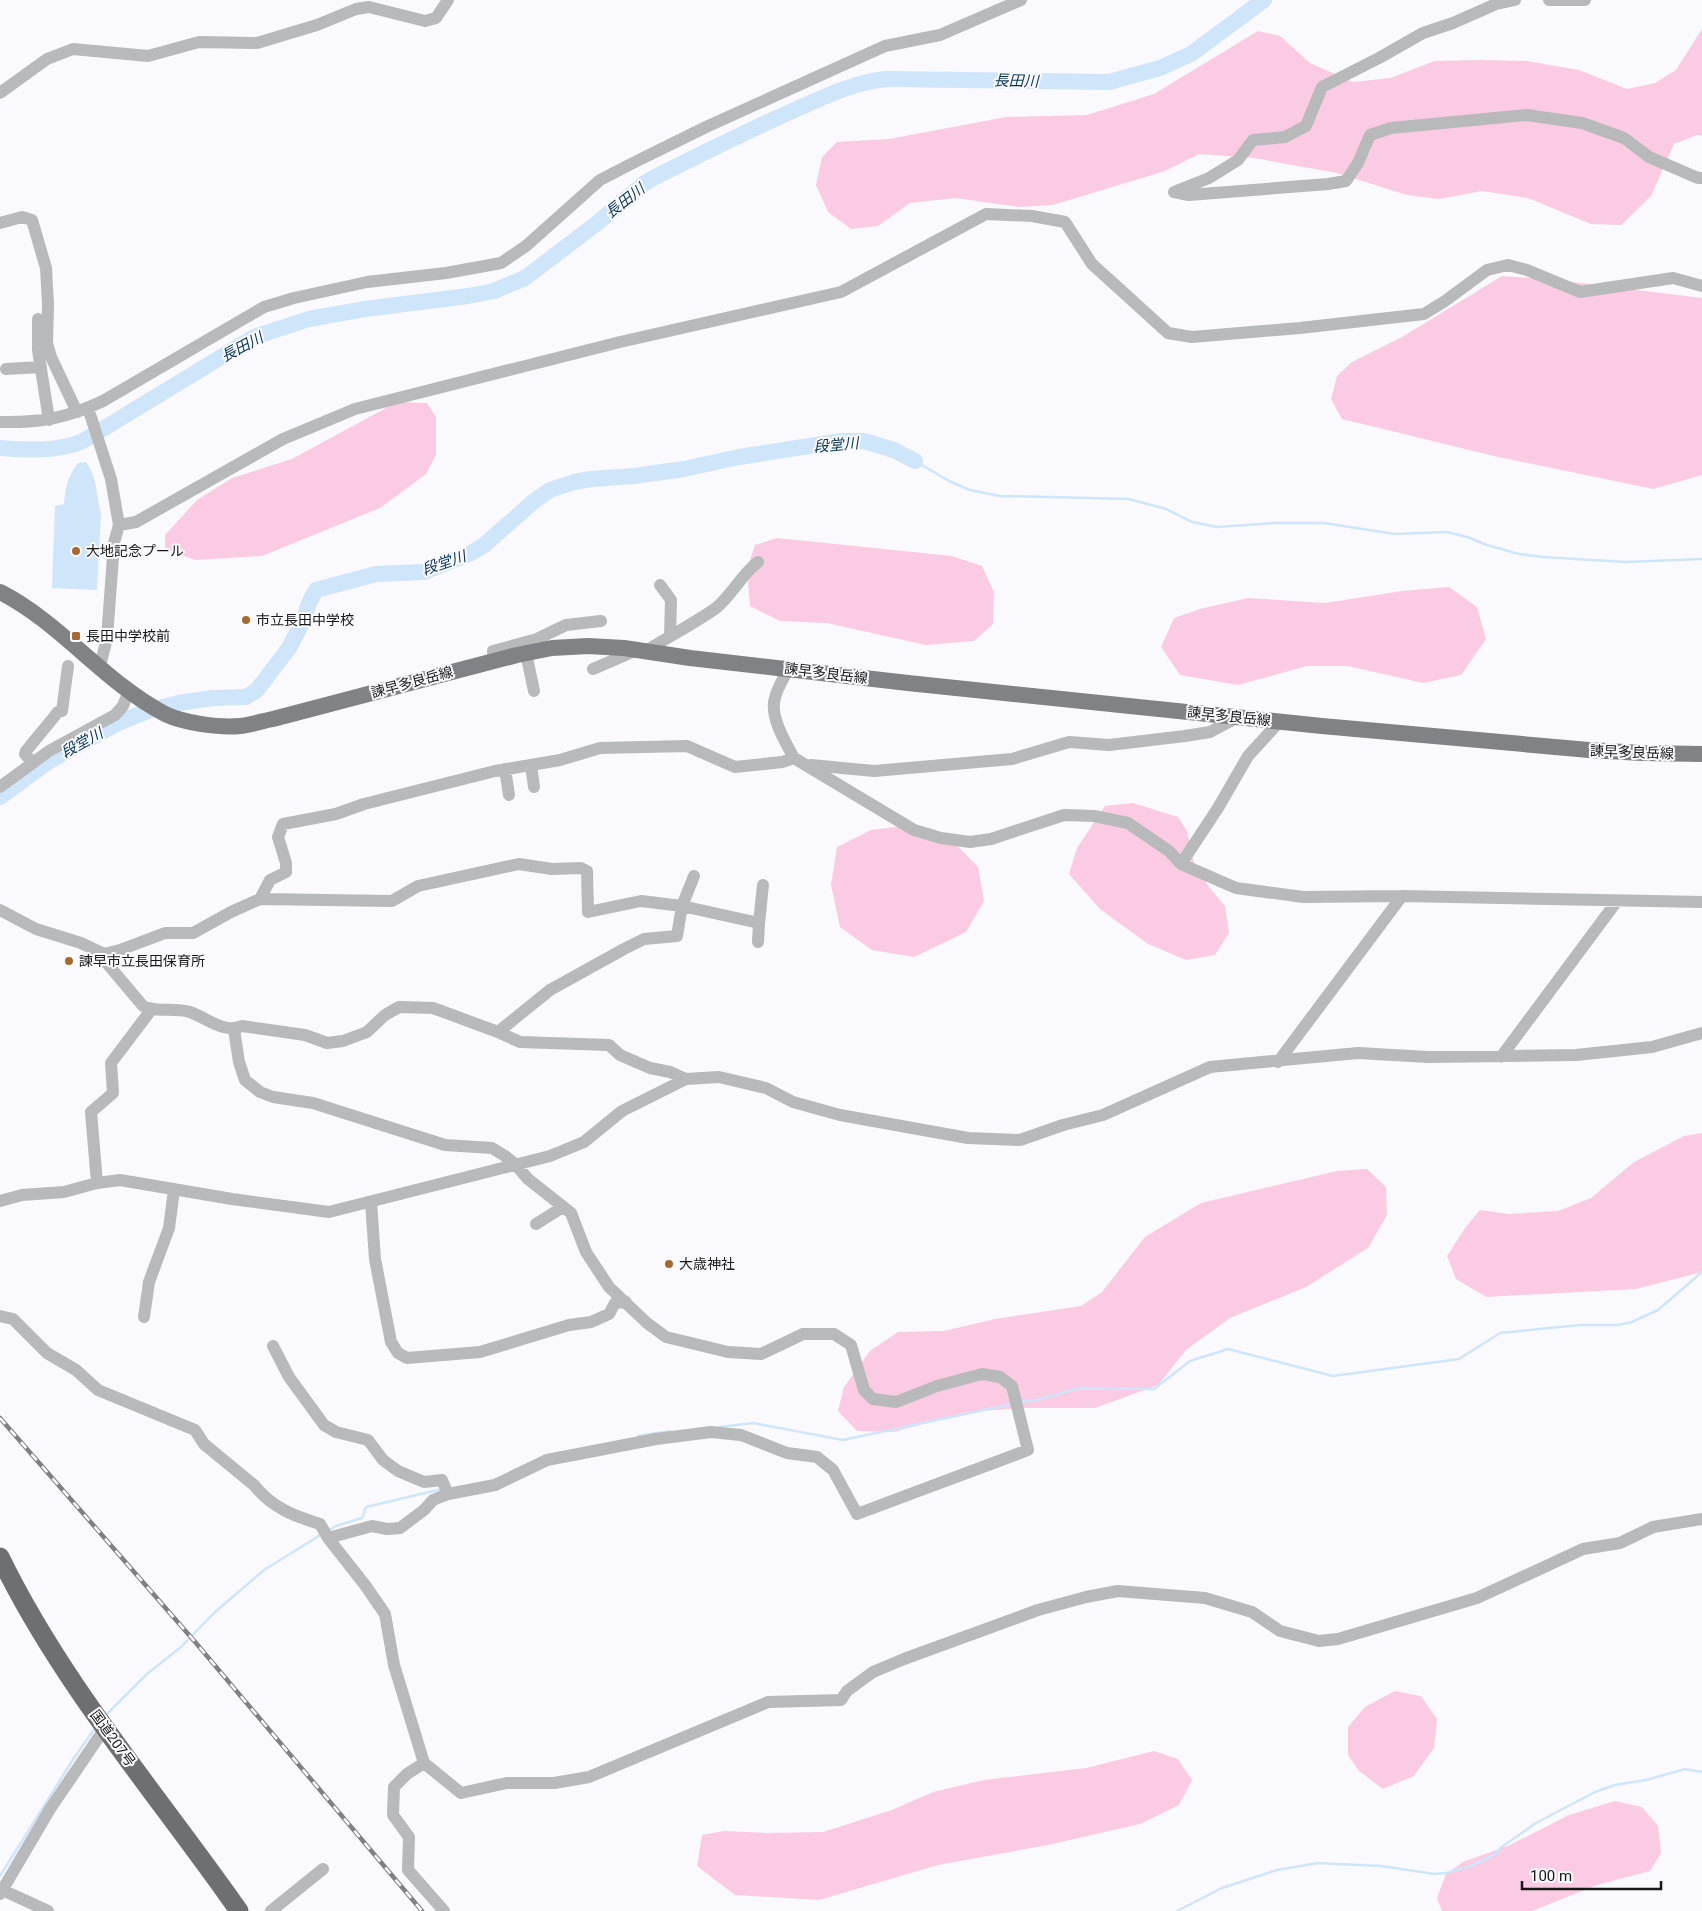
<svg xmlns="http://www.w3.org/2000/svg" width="1702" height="1911" viewBox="0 0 1702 1911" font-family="Roboto,'Noto Sans JP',sans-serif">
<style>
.green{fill:#fbcbe4}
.water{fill:#cfe5fa}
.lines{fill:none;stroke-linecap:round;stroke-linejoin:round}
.stream{stroke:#cfe5fa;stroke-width:2.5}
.river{stroke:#cfe5fa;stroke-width:16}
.minor{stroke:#b8b9bb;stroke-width:12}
.major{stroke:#818285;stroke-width:16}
.highway{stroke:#6e6f72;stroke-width:19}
.rail-casing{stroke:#808082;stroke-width:4.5}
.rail{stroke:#faf9fd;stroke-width:2.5;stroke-dasharray:8;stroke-linecap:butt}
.poi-dot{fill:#a7692f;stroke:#faf9fd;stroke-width:2}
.labels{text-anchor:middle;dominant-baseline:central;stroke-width:4;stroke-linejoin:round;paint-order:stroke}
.poi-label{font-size:14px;fill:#171718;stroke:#faf9fd;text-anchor:start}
.street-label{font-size:14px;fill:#171718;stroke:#faf9fd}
.water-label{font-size:15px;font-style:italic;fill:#0a3555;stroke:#faf9fd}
</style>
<rect width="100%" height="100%" fill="#faf9fd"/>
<!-- green -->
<path class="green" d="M1702,29V136L1697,135L1674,144L1651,196L1621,225L1591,224L1528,198L1482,191L1439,199L1407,195L1337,173L1254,158L1199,154L1165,171L1053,205L1019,207L955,198L910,203L878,226L851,229L828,212L816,185L822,157L837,142L889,139L1006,117L1087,115L1154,94L1258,31L1280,36L1310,63L1353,82L1390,78L1435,61L1480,60L1527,61L1579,70L1627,89L1655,83L1676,70Z
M1502,276L1557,280L1702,298V475L1653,489L1494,456L1342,419L1331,399L1337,376L1352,362L1402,337Z
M397,402L427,403L436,417V455L426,474L380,508L262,556L196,560L165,550V535L197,500L232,478L292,459Z
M777,538L952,556L982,566L994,592L993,624L974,641L926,645L827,623L780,621L750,606L747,569L755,545Z
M1449,587L1477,607L1486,639L1461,675L1423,683L1348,666H1307L1238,685L1180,675L1161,647L1174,618L1200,609L1248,598L1325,603L1402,591Z
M1133,803L1178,817L1187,831L1194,863L1209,887L1225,906L1229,933L1215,955L1186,960L1148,944L1100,909L1069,874L1077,848L1105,806Z
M912,825L950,838L978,867L984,901L966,932L914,957L872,950L840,927L831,885L837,847L871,830Z
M1702,1133V1272L1636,1289L1486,1297L1456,1279L1447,1256L1465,1228L1480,1210L1509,1214L1558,1211L1591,1198L1634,1162L1684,1136Z
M1367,1169L1386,1187L1387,1215L1368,1248L1306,1287L1230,1318L1186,1350L1158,1385L1095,1408H1023L969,1412L893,1432L857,1431L838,1411L844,1387L870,1351L898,1332L944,1331L995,1319L1081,1306L1102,1292L1145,1237L1201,1203L1337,1171Z
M1395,1691L1421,1696L1437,1719L1434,1748L1414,1776L1383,1789L1359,1771L1348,1755V1727L1365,1707Z
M1154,1751L1178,1759L1192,1780L1179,1805L1140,1824L1048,1845L938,1865L819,1900L735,1895L697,1866L702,1835L724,1831L767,1833L823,1832L892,1810L933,1792L984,1780L1086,1768Z
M1615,1801L1642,1807L1658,1826L1661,1853L1650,1871L1597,1885L1532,1911H1442L1437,1898L1446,1874L1463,1862L1510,1845L1569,1815Z"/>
<!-- water -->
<path class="water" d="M86,462C98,478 96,496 101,514L97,590L52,588L55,506L64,504C66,486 67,478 78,463Z"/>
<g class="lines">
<!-- stream -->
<path class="stream" d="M915,461L951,482L970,490L1000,496L1129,499L1166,509L1192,522L1217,527L1275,523H1324L1395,534L1447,532L1467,537L1487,545L1519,554L1543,557L1626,562L1702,559
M1019,1402L1037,1400L1079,1388L1154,1389L1190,1361L1228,1349L1333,1376L1459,1359L1500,1333L1580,1325H1618L1632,1322L1658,1310L1702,1272
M720,1427L753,1423L843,1440L1012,1404
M638,1436L670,1431
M329,1530L336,1526L362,1518L366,1507L442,1489
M105,1716L147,1674L181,1647L215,1612L264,1570L322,1534
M0,1876L72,1761L95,1728
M1177,1911L1222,1888L1277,1870L1318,1863L1381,1866L1435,1874L1446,1873L1471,1866L1494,1855L1503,1846L1536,1823L1595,1792L1615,1785L1646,1780L1685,1769L1702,1772"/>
<!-- river -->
<path class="river" d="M0,448C27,450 58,452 83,441L254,337L309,319L365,309L468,296L494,291L525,278L596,224L645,183L657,176C704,153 751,129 799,108C828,95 855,82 887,79L1109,82L1160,68L1191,54L1264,0
M0,797L48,762L118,723L150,710L179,703L213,698L246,697L257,690L289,648L304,619L309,603L316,590L376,574L424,572L471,553L483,546L533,502L550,490L574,482L591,479L634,476L684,469L739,457L842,441H864L894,450L915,461"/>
<!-- minor -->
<path class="minor" d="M1515,0L1496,4L1453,23L1423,33L1379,58L1322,87L1306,126L1285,137L1253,140L1238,160L1209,178L1174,192L1189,195L1328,184L1346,181L1358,163L1370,135L1391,128L1527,115L1582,123L1624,138L1649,157L1698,178H1702
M1549,0H1585
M0,93L47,59L73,49L148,56L199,42L257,43L317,25L356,9L369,7L425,21L436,18L448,0
M0,223L22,217L32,220L46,268L48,304L47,343L51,357L77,412
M38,319V350L49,420
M6,369L41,367
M88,408L111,479L119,525L114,543L107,638L100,666
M0,422C40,423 67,418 103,401L264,307L294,298L367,282L446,273L501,263L526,246L600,180L633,163L706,127L885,46L940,35L1021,0
M119,525L136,522L283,439L355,409L620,342L841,292L986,214L1032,216L1065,222L1092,264L1168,333L1192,337L1300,328L1424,314L1445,301L1487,270L1508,265L1527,270L1580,292L1673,278L1702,286
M660,585L671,600L670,636
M646,651C668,637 695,623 716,608C732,595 741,575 758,562
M526,653L534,691
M494,661L493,651L537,639L566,625L601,621
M593,669L637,650
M788,669C784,678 777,688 775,698C769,716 786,743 794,758
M33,763L25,754L26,751L58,712L62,711L68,666
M531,765L534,787
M811,765L874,771L1012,759L1069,742L1109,745L1185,736L1210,732L1238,717
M505,769L509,795
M0,787L49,751L115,715L123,706L129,691
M1181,864L1218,808L1248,756L1280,721
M694,876L682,906L759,923L758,942
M260,899L270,880L286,872V863L278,837L283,824L336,814L364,804L495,771L560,760L600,748L687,746L735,767L782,762L794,758L914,830L941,838L970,842L991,839L1064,815L1094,816L1128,823L1169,851L1181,864L1236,888L1303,897L1402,896L1702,902
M0,910L36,929L81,943L104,954L120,950L165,933H193L231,912L260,899L392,901L418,886L519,864L552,869L581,868L587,871L588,912L641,901L682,906L677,936L644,939L624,949L550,990L498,1032
M759,923L763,885
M104,954L105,961L143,1006C157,1013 174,1007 190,1012C207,1018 224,1034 242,1026L305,1035L327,1043L343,1041L367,1032L385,1015L399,1007L433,1008L498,1032L520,1042L609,1045L620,1055L650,1068L670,1072L686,1079
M234,1029L239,1062L245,1080L260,1092L273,1097L313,1103L445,1145L492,1148L505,1156L516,1165L528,1179L571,1213L586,1252L609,1287L647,1323L666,1337L728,1352L761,1354L803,1334H834L851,1345L864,1390L873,1399L896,1402L937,1386L982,1374L1000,1377L1012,1386L1028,1450L857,1514L833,1470L817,1457L787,1453L741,1435L711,1432L656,1439L547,1460L495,1485L448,1494L433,1500L424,1510L400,1528L387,1529L372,1526L328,1538
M1501,1057L1617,901
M1278,1062L1402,896
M97,1183L91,1112L113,1093L111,1063L151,1010
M0,1201L22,1195L64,1192L97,1183L120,1180L232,1199L329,1212L550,1156L584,1142L622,1111L686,1079L719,1077L766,1088L793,1102L840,1115L968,1138L1020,1140L1063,1125L1103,1115L1210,1067L1358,1053L1428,1057L1576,1055L1652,1047L1702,1033
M371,1202L375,1259L391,1342L398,1353L407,1358L480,1352L569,1325L591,1322L609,1314L615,1303L626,1302
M536,1224L563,1207
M0,1316L13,1319L47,1353L76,1370L98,1390L195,1430L204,1444L254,1485C272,1508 294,1516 320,1524L328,1538L365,1585L385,1614L394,1665L424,1763L461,1793L507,1783H554L589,1777L768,1702L841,1700L847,1691L873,1672L904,1659L1038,1610L1086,1597L1118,1591L1205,1598L1252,1612L1280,1631L1319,1641L1338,1639L1477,1598L1583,1549L1620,1543L1653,1527L1702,1519
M144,1317L149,1282L169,1228L174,1190
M273,1346L289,1377L324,1425L336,1432L368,1440L383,1460L398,1471L424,1482L442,1480L448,1494
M424,1763L407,1774L394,1787L393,1815L409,1837L408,1870L444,1911
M0,1889L48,1911
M0,1894L50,1809L105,1728
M271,1911L323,1869"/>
<!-- major -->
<path class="major" d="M0,592C61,623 104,682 165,714C184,723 219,728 240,726C251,725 262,721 273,719L517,655L552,648L588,646L624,648L690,658L908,683L1322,726L1589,750L1642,753L1702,754"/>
<!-- highway -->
<path class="highway" d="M0,1557C62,1685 158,1795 239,1911"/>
<defs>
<path id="rail" d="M0,1418L196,1643L422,1911"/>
</defs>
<!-- rail casing -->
<use href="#rail" class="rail-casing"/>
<!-- rail -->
<use href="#rail" class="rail"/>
</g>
<!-- markers -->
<g class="poi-dot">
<circle cx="76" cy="551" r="5"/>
<circle cx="246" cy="620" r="5"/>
<rect x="71" y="631" width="10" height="10" rx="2.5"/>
<circle cx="69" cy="961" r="5"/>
<circle cx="669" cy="1264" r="5"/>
</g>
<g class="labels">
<!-- poi labels -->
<g class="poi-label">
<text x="86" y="551">大地記念プール</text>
<text x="256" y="620">市立長田中学校</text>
<text x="86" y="636">長田中学校前</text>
<text x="79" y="961">諫早市立長田保育所</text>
<text x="679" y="1264">大歳神社</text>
</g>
<!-- street labels -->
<g class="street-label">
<text transform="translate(826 673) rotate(7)">諫早多良岳線</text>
<text transform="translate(412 682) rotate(-15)">諫早多良岳線</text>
<text transform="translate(1229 716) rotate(6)">諫早多良岳線</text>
<text transform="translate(1632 752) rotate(2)">諫早多良岳線</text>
<text transform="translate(113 1738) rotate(54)">国道207号</text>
</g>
<!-- water labels -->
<g class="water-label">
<text transform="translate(1016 81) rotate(1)">長田川</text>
<text transform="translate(625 201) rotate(-38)">長田川</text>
<text transform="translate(242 347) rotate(-28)">長田川</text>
<text transform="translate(836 445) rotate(-5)">段堂川</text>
<text transform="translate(444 563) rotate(-19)">段堂川</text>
<text transform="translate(82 743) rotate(-29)">段堂川</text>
</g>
</g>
<!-- scale -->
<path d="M1522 1881v8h139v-8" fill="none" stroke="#171718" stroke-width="2.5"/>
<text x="1530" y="1881" font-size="15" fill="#171718" stroke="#faf9fd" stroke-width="4" paint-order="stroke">100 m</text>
</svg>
